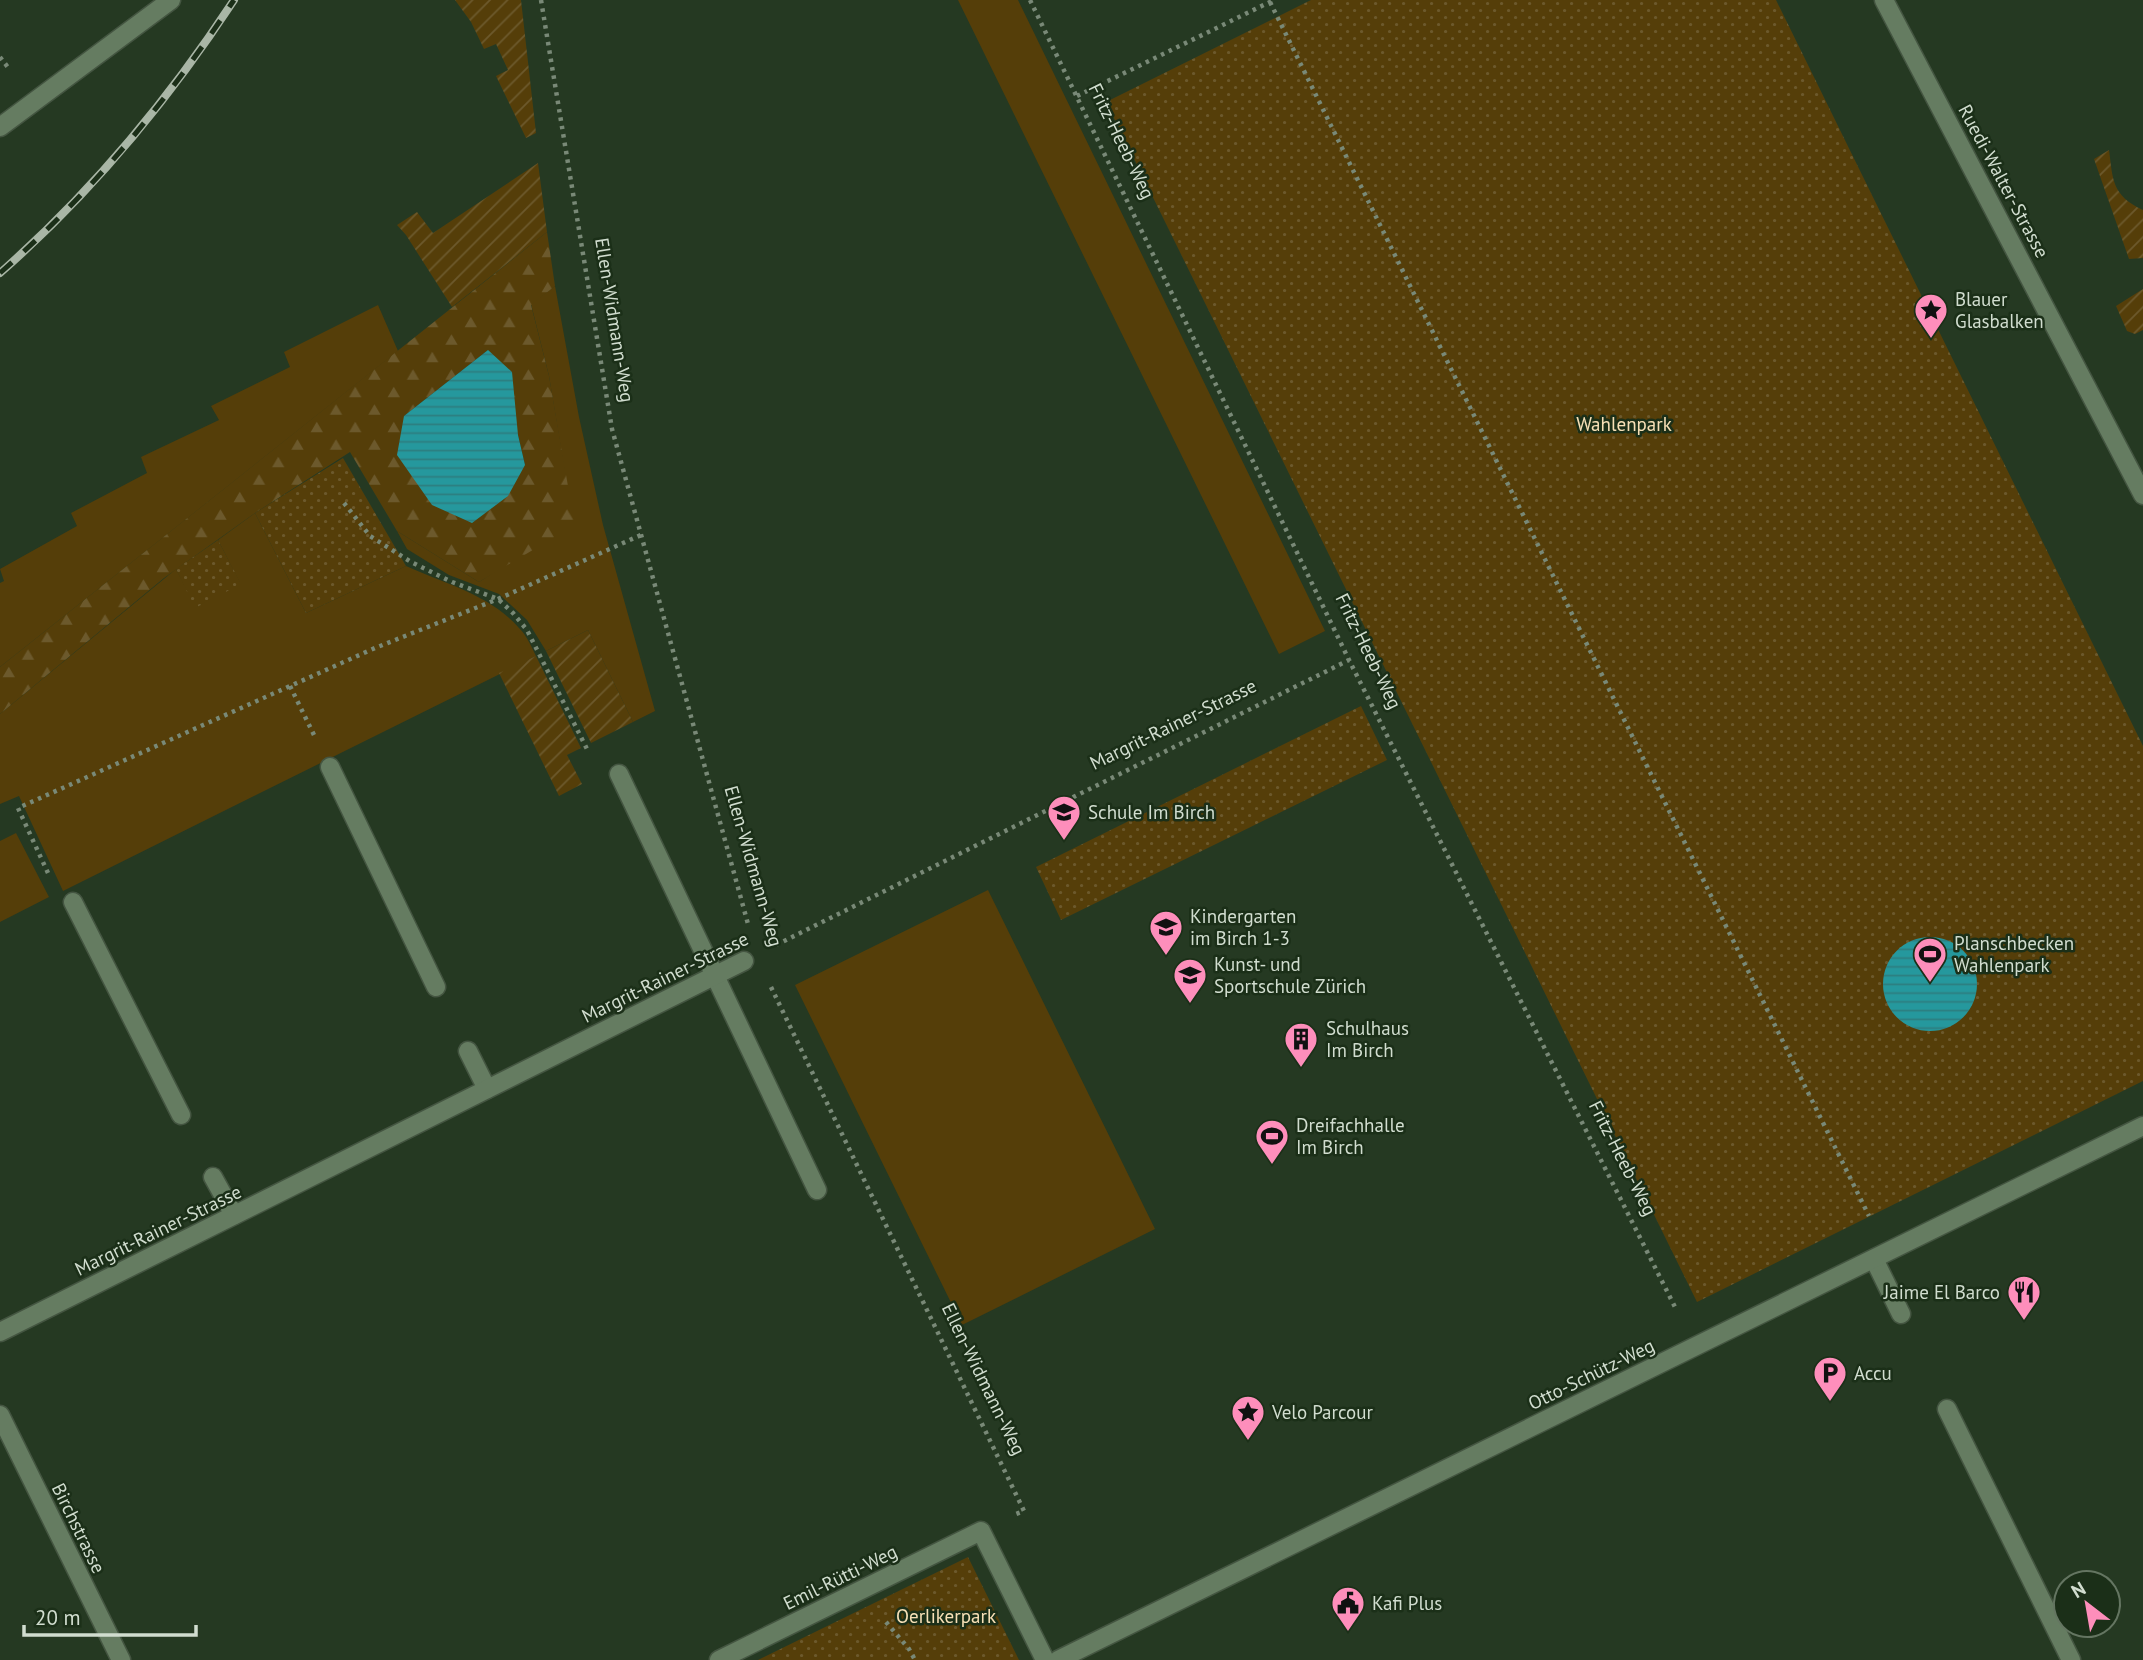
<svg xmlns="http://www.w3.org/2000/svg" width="2143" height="1660" viewBox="0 0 2143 1660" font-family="'PT Sans',sans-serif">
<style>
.grass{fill:#553e09}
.forest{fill:url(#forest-firs);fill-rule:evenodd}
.park{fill:url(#park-dots)}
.garden{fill:url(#garden-furrows)}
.water{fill:url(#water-rules)}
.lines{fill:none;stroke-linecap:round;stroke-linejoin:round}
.service-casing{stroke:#445541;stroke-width:21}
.minor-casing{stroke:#445541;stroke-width:21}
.path{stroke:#798977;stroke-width:4.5;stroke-dasharray:3.5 5;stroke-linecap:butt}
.service{stroke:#657c61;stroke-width:18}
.minor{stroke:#657c61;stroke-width:18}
.rail-casing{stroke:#a9b6a6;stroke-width:8}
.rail{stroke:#1b2f18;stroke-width:5;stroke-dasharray:16;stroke-linecap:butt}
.labels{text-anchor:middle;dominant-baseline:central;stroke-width:5;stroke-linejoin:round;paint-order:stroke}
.street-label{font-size:19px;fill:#d1ddcf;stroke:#1b2f18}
.poi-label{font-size:19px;fill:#d1ddcf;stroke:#1b2f18;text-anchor:start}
.park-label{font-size:19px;fill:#f7e0b6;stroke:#1b2f18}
</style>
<defs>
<pattern id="forest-firs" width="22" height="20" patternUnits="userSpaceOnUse" patternTransform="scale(1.75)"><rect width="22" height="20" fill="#553e09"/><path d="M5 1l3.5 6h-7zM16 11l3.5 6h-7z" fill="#6c592c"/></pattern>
<pattern id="park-dots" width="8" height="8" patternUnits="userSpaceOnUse" patternTransform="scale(1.75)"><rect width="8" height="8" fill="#553e09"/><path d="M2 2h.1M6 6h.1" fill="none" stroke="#6c592c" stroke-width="1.8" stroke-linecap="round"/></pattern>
<pattern id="garden-furrows" width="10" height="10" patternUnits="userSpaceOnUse" patternTransform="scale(1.75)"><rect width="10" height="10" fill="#553e09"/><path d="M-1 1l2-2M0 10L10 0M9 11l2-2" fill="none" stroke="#6c592c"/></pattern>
<pattern id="water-rules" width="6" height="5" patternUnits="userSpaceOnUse" patternTransform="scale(1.75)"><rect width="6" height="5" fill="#25989d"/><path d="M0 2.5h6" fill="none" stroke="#2d7e80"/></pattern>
</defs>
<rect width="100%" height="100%" fill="#253922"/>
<!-- grass -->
<path class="grass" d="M958,0H1018L1325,631L1279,654Z
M555,286L579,417L603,525L655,711L633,722L588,630L546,651L527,620L499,594L449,575L407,549L397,531L479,582L573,521L549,376L531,304Z
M378,305L398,351L0,667V583L4,581L0,569L77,526L71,513L147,473L141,457L219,420L211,406L290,367L284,352Z
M255,513L306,613L406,566C443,583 491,595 519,628C527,636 531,646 536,656L63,891L19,796L0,804V714L176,569L196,607L240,583L218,540Z
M16,833L49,897L0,922V841Z
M988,890L1155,1229L962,1325L795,985Z"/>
<!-- forest -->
<path class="forest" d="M547,232L555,286L531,305L549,376L574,521L563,532L479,582L397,531L350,452L255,513L164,578L0,714V667ZM488,350L518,435L525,465L404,416Z"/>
<!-- park -->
<path class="park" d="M1311,0H1776L2143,746V1081L1697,1302L1106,102Z
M343,458L406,566L306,613L255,513Z
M218,540L241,584L195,608L176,569Z
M1361,706L1387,760L1061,920L1036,867Z
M968,1557L1019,1660H758Z"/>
<!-- garden -->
<path class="garden" d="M455,0H521L536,133L526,138L496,76L508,70L496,44L484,49L471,22Z
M2109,150C2113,179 2111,195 2143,210V258L2129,259L2094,159Z
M538,163L547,232L452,307L406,235L397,225L417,212L433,233Z
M2143,289V330L2135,334L2127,331L2116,306Z
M588,630L633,722L591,743L546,651Z
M536,656L581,748L567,755L582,784L559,796L499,673Z"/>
<!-- water -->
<path class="water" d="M488,350L512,372L518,435L525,465L508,496L472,523L432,505L397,455L404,416Z
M1883 984a47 47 0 1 1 94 0a47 47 0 1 1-94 0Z"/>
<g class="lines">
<defs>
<path id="service" d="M330,767L436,987
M619,774L817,1190
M73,902L181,1115
M468,1051L487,1089
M213,1177L234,1215
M1874,1259L1901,1314
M1947,1409L2071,1660"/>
<path id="minor" d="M1884,0L2143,495
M0,127L171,0
M0,1332L744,961
M0,1415L121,1660
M719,1660L981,1531L1045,1660
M1058,1660L2143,1126"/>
</defs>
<!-- service casing -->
<use href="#service" class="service-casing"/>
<!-- minor casing -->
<use href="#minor" class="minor-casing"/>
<!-- path -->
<path class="path" d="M541,0L612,429L748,924
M1030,0L1349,660L1677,1311
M1270,2L1869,1216
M0,57L10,70
M1077,96L1274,0
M344,503L370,536L411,562L452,582L498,599L513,613L527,630L589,753
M290,686L314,735
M48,873L18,808L375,648L498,599L641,535
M776,945L1349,660
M771,987L1024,1511L1016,1514
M886,1622L909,1649L915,1660"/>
<!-- service -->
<use href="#service" class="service"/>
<!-- minor -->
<use href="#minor" class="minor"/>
<defs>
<path id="rail" d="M0,273C91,193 167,102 234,0"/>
</defs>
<!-- rail casing -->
<use href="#rail" class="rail-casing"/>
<!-- rail -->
<use href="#rail" class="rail"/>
</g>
<!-- icons -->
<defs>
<symbol id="sight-pin" viewBox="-11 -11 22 30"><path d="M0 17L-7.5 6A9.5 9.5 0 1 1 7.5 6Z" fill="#fe8ebb" stroke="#1b2f18"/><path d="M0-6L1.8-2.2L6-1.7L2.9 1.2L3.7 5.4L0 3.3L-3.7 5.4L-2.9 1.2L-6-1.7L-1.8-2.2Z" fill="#111"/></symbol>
<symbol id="school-pin" viewBox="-11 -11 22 30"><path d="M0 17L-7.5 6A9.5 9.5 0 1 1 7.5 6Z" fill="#fe8ebb" stroke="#1b2f18"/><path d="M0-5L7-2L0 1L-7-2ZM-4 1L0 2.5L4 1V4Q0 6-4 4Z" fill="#111"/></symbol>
<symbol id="stadium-pin" viewBox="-11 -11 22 30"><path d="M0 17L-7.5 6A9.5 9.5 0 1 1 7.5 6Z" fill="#fe8ebb" stroke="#1b2f18"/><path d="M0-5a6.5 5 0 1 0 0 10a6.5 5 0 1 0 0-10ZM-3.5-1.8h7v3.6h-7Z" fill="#111"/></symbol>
<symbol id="building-pin" viewBox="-11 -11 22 30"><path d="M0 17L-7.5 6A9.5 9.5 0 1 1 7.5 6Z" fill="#fe8ebb" stroke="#1b2f18"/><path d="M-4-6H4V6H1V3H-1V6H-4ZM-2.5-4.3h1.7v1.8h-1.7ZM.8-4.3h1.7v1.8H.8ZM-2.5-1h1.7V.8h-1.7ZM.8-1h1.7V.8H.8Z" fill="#111"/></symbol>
<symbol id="restaurant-pin" viewBox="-11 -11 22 30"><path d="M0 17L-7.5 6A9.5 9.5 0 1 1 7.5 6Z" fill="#fe8ebb" stroke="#1b2f18"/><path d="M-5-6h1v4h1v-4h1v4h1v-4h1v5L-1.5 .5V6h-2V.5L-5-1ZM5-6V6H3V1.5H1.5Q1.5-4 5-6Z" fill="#111"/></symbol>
<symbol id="parking-pin" viewBox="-11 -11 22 30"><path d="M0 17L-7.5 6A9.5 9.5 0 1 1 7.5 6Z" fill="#fe8ebb" stroke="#1b2f18"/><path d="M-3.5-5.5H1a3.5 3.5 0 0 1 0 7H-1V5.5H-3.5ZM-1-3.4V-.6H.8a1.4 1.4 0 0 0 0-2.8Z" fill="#111"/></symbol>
<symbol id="civic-pin" viewBox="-11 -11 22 30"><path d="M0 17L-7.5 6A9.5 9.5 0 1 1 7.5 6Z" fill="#fe8ebb" stroke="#1b2f18"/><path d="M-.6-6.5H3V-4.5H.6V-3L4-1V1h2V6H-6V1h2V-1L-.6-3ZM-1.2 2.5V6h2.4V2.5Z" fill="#111"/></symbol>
</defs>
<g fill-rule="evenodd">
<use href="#sight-pin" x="1912" y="291" width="38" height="52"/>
<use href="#school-pin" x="1045" y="793" width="38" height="52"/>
<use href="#school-pin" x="1147" y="908" width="38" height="52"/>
<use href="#stadium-pin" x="1911" y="935" width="38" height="52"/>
<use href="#school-pin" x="1171" y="956" width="38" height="52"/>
<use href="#building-pin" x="1282" y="1020" width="38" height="52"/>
<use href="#stadium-pin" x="1253" y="1117" width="38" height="52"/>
<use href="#restaurant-pin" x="2005" y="1273" width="38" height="52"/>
<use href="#parking-pin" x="1811" y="1354" width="38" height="52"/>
<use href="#sight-pin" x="1229" y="1393" width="38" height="52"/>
<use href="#civic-pin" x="1329" y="1584" width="38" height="52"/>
</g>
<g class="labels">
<!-- street labels -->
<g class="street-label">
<text transform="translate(1122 141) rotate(64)">Fritz-Heeb-Weg</text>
<text transform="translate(2004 181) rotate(62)">Ruedi-Walter-Strasse</text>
<text transform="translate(615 320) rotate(81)">Ellen-Widmann-Weg</text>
<text transform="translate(1369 651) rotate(64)">Fritz-Heeb-Weg</text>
<text transform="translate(1173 724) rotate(-26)">Margrit-Rainer-Strasse</text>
<text transform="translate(754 866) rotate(74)">Ellen-Widmann-Weg</text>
<text transform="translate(665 977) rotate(-26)">Margrit-Rainer-Strasse</text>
<text transform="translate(1623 1158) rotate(63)">Fritz-Heeb-Weg</text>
<text transform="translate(158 1230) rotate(-26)">Margrit-Rainer-Strasse</text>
<text transform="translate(1591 1374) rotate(-26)">Otto-Schütz-Weg</text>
<text transform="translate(984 1379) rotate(64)">Ellen-Widmann-Weg</text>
<text transform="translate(79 1528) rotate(64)">Birchstrasse</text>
<text transform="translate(840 1577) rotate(-26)">Emil-Rütti-Weg</text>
</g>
<!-- poi labels -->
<g class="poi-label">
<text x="1955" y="299">Blauer<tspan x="1955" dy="22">Glasbalken</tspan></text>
<text x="1088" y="812">Schule Im Birch</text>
<text x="1190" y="916">Kindergarten<tspan x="1190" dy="22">im Birch 1-3</tspan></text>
<text x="1954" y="943">Planschbecken<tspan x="1954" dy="22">Wahlenpark</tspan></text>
<text x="1214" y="964">Kunst- und<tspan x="1214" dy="22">Sportschule Zürich</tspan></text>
<text x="1326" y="1028">Schulhaus<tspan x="1326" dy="22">Im Birch</tspan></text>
<text x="1296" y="1125">Dreifachhalle<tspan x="1296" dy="22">Im Birch</tspan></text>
<text x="2000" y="1292" text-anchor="end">Jaime El Barco</text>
<text x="1854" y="1373">Accu</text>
<text x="1272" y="1412">Velo Parcour</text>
<text x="1372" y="1603">Kafi Plus</text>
</g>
<!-- park labels -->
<g class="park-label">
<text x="1624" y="424">Wahlenpark</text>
<text x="946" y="1616">Oerlikerpark</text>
</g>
</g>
<!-- north arrow -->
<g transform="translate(2087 1604) rotate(329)"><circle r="33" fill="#1b2f18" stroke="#647561" stroke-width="2"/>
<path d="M0-5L12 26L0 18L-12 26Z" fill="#fe8ebb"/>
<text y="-10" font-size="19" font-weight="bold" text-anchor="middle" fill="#d1ddcf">N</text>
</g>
<!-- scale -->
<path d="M24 1625v10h172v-10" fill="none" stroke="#d1ddcf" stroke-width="3.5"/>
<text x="35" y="1625" font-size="21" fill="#d1ddcf" stroke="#1b2f18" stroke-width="5" paint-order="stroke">20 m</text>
</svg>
